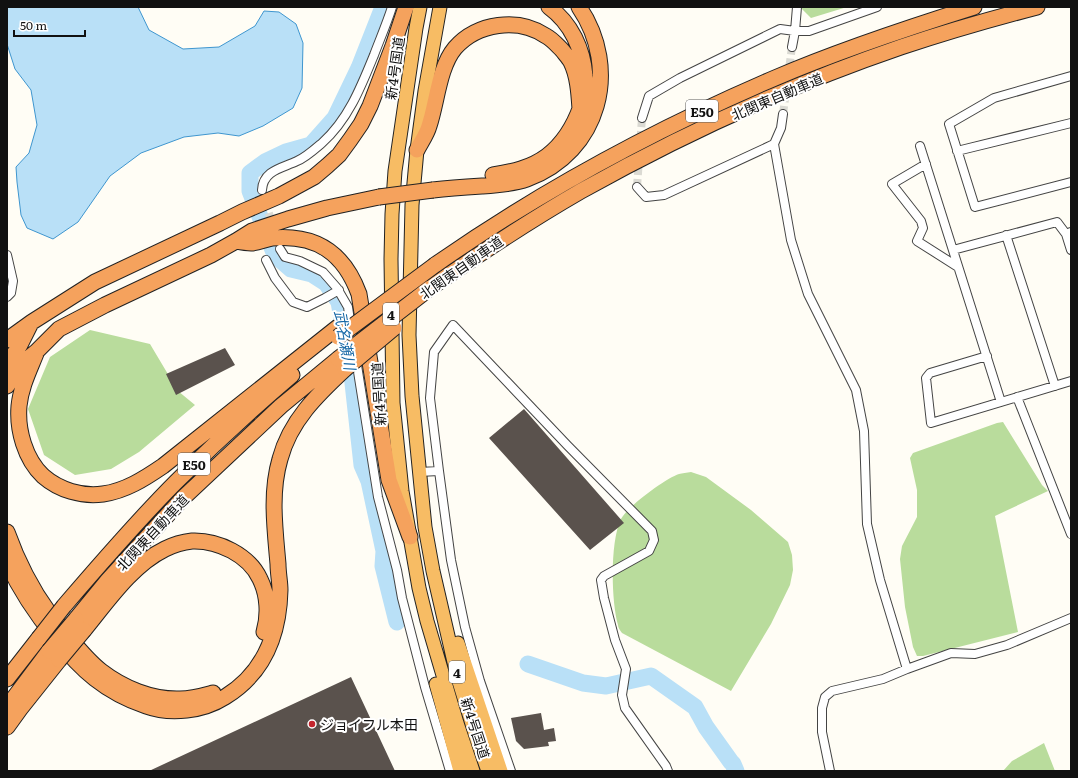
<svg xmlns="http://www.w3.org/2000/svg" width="1078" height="778" viewBox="0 0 1078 778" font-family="Literata,'Noto Sans JP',serif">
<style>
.forest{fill:#b9dc9c}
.water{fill:#b9e0f7;stroke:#3f96cf}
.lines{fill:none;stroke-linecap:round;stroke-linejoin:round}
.river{stroke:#b9e0f7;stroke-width:17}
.building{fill:#5a524d}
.minor-tunnel{stroke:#dbdad3;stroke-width:8;stroke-dasharray:8 4;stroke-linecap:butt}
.minor-casing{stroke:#444;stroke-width:10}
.trunk-casing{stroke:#222;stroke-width:15}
.motorway-casing{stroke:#222;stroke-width:17}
.minor{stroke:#fff;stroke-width:8}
.trunk{stroke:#f7bc64;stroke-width:13}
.motorway{stroke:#f5a25d;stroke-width:15}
.motorway-bridge-casing{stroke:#222;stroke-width:17;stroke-linecap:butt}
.motorway-bridge{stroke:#f5a25d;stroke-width:15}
.poi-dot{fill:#c4262e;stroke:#fff;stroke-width:1.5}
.labels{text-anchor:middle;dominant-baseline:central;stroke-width:4;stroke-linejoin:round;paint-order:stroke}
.shield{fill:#fff;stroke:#585858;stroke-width:1}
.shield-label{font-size:13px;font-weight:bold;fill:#111}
.street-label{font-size:14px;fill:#111;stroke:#fff}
.poi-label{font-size:14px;fill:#111;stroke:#fff;text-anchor:start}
.water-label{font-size:15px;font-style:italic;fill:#1768a6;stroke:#fff}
</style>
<rect width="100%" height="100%" fill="#fffdf5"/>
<!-- forest -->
<path class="forest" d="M800,7H847L811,18Z
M90,330L150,344L178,391L195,405L139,452L111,469L75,475L44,455L28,409L50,357Z
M1003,422L1042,485L1048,491L995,516L1018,632L923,656H917L913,647L905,607L900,559L902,546L917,517V490L910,458L913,453L997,423Z
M691,472L706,477L751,510L788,542L792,555L793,570L790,585L771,624L731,691L622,633C620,630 618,628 618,625C611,601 610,541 621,519C627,507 666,478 679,474C682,473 687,473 691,472Z
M1044,743L1055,771H1003L1012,761Z"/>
<!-- water -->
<path class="water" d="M7,7H138L149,30L183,49L219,47L255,26L264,11L279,12L296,24L303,43L302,88L293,108L263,126L239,136L218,133L184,137L141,153L110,176L78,222L53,239L27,228L21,215L17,182L16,167L29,153L37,125L31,90L15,69L7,44Z"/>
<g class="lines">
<!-- river -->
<path class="river" d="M383,7L359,68L335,118L311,145L286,152L265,162L250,173V191L275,255L291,269L312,274L326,283L339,302L352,374L362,465L369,481L384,551L383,566L397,622
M528,664L583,683L606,686L651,676L695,707L706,727L731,762L733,764L736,771"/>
</g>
<!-- building -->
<path class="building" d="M225,348L235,365L176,395L166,374Z
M524,409L624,523L590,550L489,438Z
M351,677L395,771H149Z
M541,713L544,730L554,728L556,741L548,742L549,746L524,749L516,741L511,718Z"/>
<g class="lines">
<!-- minor-tunnel -->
<path class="minor-tunnel" d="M783,114L792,47
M637,187L642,118
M262,190L273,227"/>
<defs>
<path id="minor" d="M792,47L795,31L797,7
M1071,76L994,98L949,124L975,207L1071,182
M783,114L781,128L774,144L791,240L808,294L856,390L864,431L867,524L880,580L907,669
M642,118L649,96L680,78L780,29L795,31H809L877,7
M920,146L1001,402
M957,151L1071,123
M926,164L892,184L921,221L923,228L917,241L958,267
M637,187L646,197L664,195L774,144
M262,190C263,170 283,168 297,161C305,158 315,149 322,143C348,120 361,87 374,55C380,39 387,23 392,7
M1066,234L1071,250
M1006,235L1055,386
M280,249L285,257L300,261L323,272L337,288L348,307L354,348
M953,250L1057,222L1066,234L1071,232
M7,255L13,281L11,293L7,297
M266,260L275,278L293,302L307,307L325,298L339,290
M987,356L930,373L926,378L931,423L1071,381
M356,359L378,497L397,570L402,598L425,687L450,771
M1017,397L1071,534
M419,472L439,471
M511,771L480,681L465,627L451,560L439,471L430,398L434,352L453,325L568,446L652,531L654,540L649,551L604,576L601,580L604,598L615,640L626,669L622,695L625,708L666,766L668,771
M830,771L822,732V708L825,697L832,691L883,679L907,669L951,653L975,654L1007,645L1071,618"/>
<path id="trunk" d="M420,7L416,28L395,171L392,214L391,259L393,403L402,491L419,588L427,621L457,723L473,771
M440,7L425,91L417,150L412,205L409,335L412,396L425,527L433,571L457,675L477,740L488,771
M458,643L501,771
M436,684L460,771"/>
<path id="motorway" d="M417,150C421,142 427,134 429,126C437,102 439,67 455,48C477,23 518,17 546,36C552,39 557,45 562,50C565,54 569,58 571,62C578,76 579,94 580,109
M493,175C512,172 531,168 547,156C564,143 574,126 581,106C583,102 585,98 585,94C586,88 586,81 585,76C583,49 571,23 549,7
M433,190C450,188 466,187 482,186C497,185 513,184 527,179C600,152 621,69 579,7
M236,241C241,242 246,243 251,243C258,243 265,239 272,238C317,234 344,253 359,294L389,480L410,537
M435,265C541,191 656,129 775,78C840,50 907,28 974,7
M430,288C479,254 529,221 581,191C683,134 790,85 901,47C946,32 991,19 1037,7
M7,340L32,322L95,282L220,223L242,212L279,196L314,177L327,166L339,155L350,140L361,124L370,106L393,46L406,7
M37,351C30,369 21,386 19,406C17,430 25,459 43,476C59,490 82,497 103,494C125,491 144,479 163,466L338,327
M7,364L20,345L31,323
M7,386L21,364L37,351L59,329L105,305L211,255L236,241L252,231L288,219L327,208L379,197
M7,532C17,560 31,588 49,613C54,620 60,627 66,634C77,647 88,661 101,671C123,688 152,700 180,699C192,699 202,696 213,693
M7,562C20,590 36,614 55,637C81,670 105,692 146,706C171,715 203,711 225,697C264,673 279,635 280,590C280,582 278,573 278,564C275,529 270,493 280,459C290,421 317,395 345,369
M64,606C100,564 137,521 176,482C213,445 252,409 292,375
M76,619L108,580L183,498L281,406L338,359
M84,630C107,602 132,565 165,549C173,545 183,542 192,541C218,540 249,555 260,579C268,595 269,615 264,632
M7,679L39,638
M7,707L49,651
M7,727L20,709L59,660"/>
</defs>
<!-- minor casing -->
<use href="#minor" class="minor-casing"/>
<!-- trunk casing -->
<use href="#trunk" class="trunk-casing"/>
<!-- motorway casing -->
<use href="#motorway" class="motorway-casing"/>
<!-- minor -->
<use href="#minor" class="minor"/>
<!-- trunk -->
<use href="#trunk" class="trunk"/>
<!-- motorway -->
<use href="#motorway" class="motorway"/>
<defs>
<path id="motorway-bridge" d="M379,197L433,190
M338,337L435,265
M338,359L430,288
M345,369L394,328
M39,638L64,606
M49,651L76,619
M59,660L84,630"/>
</defs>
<!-- motorway-bridge casing -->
<use href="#motorway-bridge" class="motorway-bridge-casing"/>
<!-- motorway-bridge -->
<use href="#motorway-bridge" class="motorway-bridge"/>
</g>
<!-- markers -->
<circle class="poi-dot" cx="312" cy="724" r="4"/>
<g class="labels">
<!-- shield labels -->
<g class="shield">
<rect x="686" y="100" width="32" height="22" rx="3"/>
<rect x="383" y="303" width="16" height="22" rx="3"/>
<rect x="178" y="453" width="32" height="22" rx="3"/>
<rect x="449" y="661" width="16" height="22" rx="3"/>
</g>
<g class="shield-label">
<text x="702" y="111">E50</text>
<text x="391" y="314">4</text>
<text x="194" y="464">E50</text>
<text x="457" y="672">4</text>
</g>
<!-- street labels -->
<g class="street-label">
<text transform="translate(394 68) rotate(-82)">新4号国道</text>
<text transform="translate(777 96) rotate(-23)">北関東自動車道</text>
<text transform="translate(461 267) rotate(-35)">北関東自動車道</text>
<text transform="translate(378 394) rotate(-93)">新4号国道</text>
<text transform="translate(152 532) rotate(-47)">北関東自動車道</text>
<text transform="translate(476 728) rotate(72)">新4号国道</text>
</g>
<!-- poi labels -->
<g class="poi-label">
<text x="320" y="724">ジョイフル本田</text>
</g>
<!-- water labels -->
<g class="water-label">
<text transform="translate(346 340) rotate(80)">武名瀬川</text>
</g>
</g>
<!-- border -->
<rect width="1078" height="778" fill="none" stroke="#111111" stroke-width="16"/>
<!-- scale -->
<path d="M14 30v6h71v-6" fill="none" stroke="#111111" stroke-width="2"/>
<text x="20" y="30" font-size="12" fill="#111111" stroke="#ffffff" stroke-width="3" paint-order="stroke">50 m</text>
</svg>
